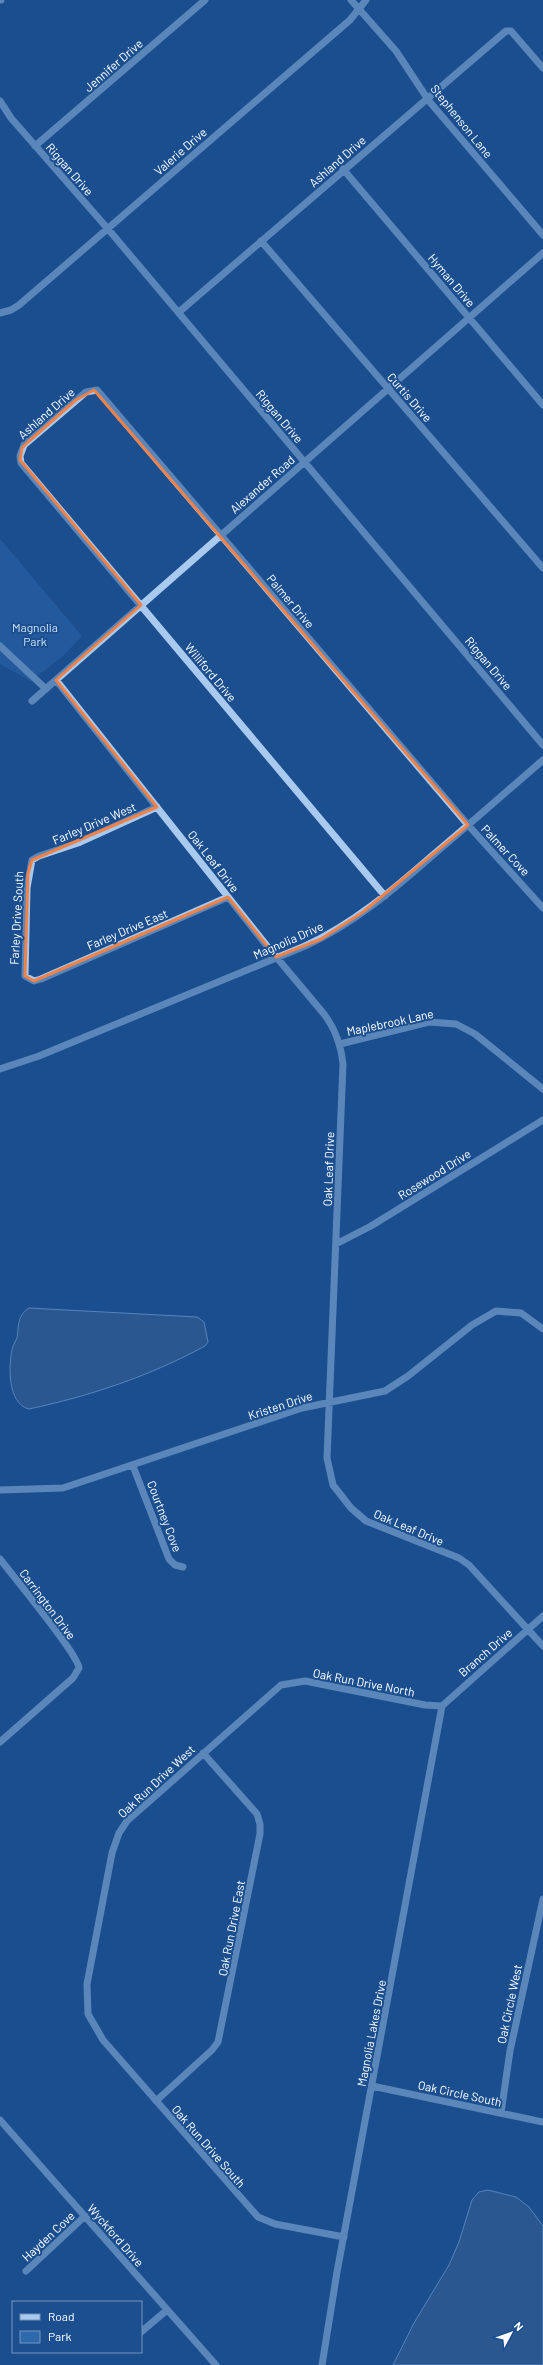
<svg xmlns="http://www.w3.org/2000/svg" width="543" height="2365" viewBox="0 0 543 2365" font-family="Barlow,sans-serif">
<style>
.green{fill:#2e69ad}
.water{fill:#3c6290;stroke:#9cc4f0}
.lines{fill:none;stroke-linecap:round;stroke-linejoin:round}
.minor{stroke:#a9c9ee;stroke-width:7}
.marked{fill:none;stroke:#ee8249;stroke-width:3;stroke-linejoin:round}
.labels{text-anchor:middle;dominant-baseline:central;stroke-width:4;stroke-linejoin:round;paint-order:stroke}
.street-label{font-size:12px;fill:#fff;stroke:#1b4f8f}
.park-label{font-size:12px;fill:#cfe3fa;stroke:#1b4f8f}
</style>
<rect width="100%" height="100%" fill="#1b4f8f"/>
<!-- green -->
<path class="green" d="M0,539L82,636L63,656L31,681L0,664Z"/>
<!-- water -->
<path class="water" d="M29,1308L197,1317L204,1322L208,1342L205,1346C150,1376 90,1396 29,1409C7,1404 8,1363 13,1346C14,1343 16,1341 17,1338C19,1325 17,1316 29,1308Z
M488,2190L516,2197L529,2207L543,2226V2365H393L414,2323L449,2265L459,2242L472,2200L479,2192Z"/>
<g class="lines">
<!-- minor -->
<path class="minor" d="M0,0H1
M351,0L396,51L429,101L543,235
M0,101L11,118L108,229L543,745
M35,146L205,0
M343,169L543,405
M261,241L543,568
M179,312L506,31H511L543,68
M0,313L11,310L19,305L350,20L366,0
M0,646L46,689
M56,680L267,946L324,1014C336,1030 341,1045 343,1064L327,1458L333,1485L351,1508L366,1521L459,1558L469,1565L543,1646
M32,701L543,253
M157,807L78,843L39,856L32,860L27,888L25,976L34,981L41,979L228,897
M385,896L21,463L20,456L24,445L86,392L97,390L468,825L543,908
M340,1044L429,1022L456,1024L475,1034L543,1089
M0,1069L39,1056L305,946C353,924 393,890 433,855C470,824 506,792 543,760
M336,1244L371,1226L543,1120
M133,1466L169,1559L175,1565L183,1567
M0,1490L63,1488L302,1408L385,1391L408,1376L472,1325L496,1311L521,1313L543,1329
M0,1559C13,1576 78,1654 79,1668L73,1678L0,1742
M442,1706L543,1616
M372,2086L543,2122
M156,2101L212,2050L218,2042L260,1834V1824L257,1814L203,1753
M501,2113L510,2051L543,1899
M0,2120L216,2365
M344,2237L275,2224L258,2217L103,2040L88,2014L87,1984L112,1853L119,1833L127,1821L281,1685L305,1681L425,1705L442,1706
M26,2271L85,2216
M141,2332L167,2310
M322,2365L337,2272L442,1706"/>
</g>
<!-- marked area -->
<path d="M0 0H543V2365H0ZM94,390L468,825L363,912L321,939L276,957L228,897L34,981L25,976L28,874L32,860L157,807L56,680L141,605L20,460L22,448L28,442L76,400Z" fill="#1b4f8f" fill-opacity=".55" fill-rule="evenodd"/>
<path class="marked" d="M94,390L468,825L363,912L321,939L276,957L228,897L34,981L25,976L28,874L32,860L157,807L56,680L141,605L20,460L22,448L28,442L76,400Z"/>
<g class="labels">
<!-- street labels -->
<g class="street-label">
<text transform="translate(113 65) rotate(-41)">Jennifer Drive</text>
<text transform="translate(462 121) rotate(51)">Stephenson Lane</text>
<text transform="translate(180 151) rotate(-41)">Valerie Drive</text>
<text transform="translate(337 161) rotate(-41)">Ashland Drive</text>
<text transform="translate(70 169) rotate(49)">Riggan Drive</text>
<text transform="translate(452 280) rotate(50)">Hyman Drive</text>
<text transform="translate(410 397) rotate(49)">Curtis Drive</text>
<text transform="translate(46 413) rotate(-41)">Ashland Drive</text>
<text transform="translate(280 416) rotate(50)">Riggan Drive</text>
<text transform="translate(262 484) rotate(-41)">Alexander Road</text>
<text transform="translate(291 601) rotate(50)">Palmer Drive</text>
<text transform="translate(489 663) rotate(50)">Riggan Drive</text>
<text transform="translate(211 672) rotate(50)">Williford Drive</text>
<text transform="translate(94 823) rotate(-23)">Farley Drive West</text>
<text transform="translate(506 850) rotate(47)">Palmer Cove</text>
<text transform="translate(214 861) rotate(52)">Oak Leaf Drive</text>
<text transform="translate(16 918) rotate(-87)">Farley Drive South</text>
<text transform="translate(127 929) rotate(-23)">Farley Drive East</text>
<text transform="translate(288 940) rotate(-24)">Magnolia Drive</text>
<text transform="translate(390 1022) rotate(-12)">Maplebrook Lane</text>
<text transform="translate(328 1169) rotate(-88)">Oak Leaf Drive</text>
<text transform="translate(434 1174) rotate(-32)">Rosewood Drive</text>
<text transform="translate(280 1405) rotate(-18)">Kristen Drive</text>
<text transform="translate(165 1516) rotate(69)">Courtney Cove</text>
<text transform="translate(409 1527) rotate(23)">Oak Leaf Drive</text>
<text transform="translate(48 1604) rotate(53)">Carrington Drive</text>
<text transform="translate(485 1652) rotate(-41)">Branch Drive</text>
<text transform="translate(364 1682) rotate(11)">Oak Run Drive North</text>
<text transform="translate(156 1781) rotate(-43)">Oak Run Drive West</text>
<text transform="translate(231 1928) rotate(-79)">Oak Run Drive East</text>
<text transform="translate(509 2004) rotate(-78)">Oak Circle West</text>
<text transform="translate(371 2033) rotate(-79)">Magnolia Lakes Drive</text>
<text transform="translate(460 2093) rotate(12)">Oak Circle South</text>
<text transform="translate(209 2146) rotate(49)">Oak Run Drive South</text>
<text transform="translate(116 2235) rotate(49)">Wyckford Drive</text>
<text transform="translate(48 2236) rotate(-43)">Hayden Cove</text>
</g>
<!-- park labels -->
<g class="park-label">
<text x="35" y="627">Magnolia<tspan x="35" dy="14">Park</tspan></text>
</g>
</g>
<!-- legend -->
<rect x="12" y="2301" width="130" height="52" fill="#1b4f8f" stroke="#7695bc"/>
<rect x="20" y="2314" width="20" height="6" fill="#a9c9ee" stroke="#7695bc"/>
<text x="48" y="2321" font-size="12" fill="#ffffff">Road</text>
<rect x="20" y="2331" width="20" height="12" fill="#2e69ad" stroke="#7695bc"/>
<text x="48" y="2341" font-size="12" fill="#ffffff">Park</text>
<!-- north arrow -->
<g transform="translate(511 2333) rotate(49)" stroke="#1b4f8f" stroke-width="3" paint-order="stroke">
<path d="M0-3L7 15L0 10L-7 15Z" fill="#ffffff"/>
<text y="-6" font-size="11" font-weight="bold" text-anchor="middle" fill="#ffffff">N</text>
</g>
</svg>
